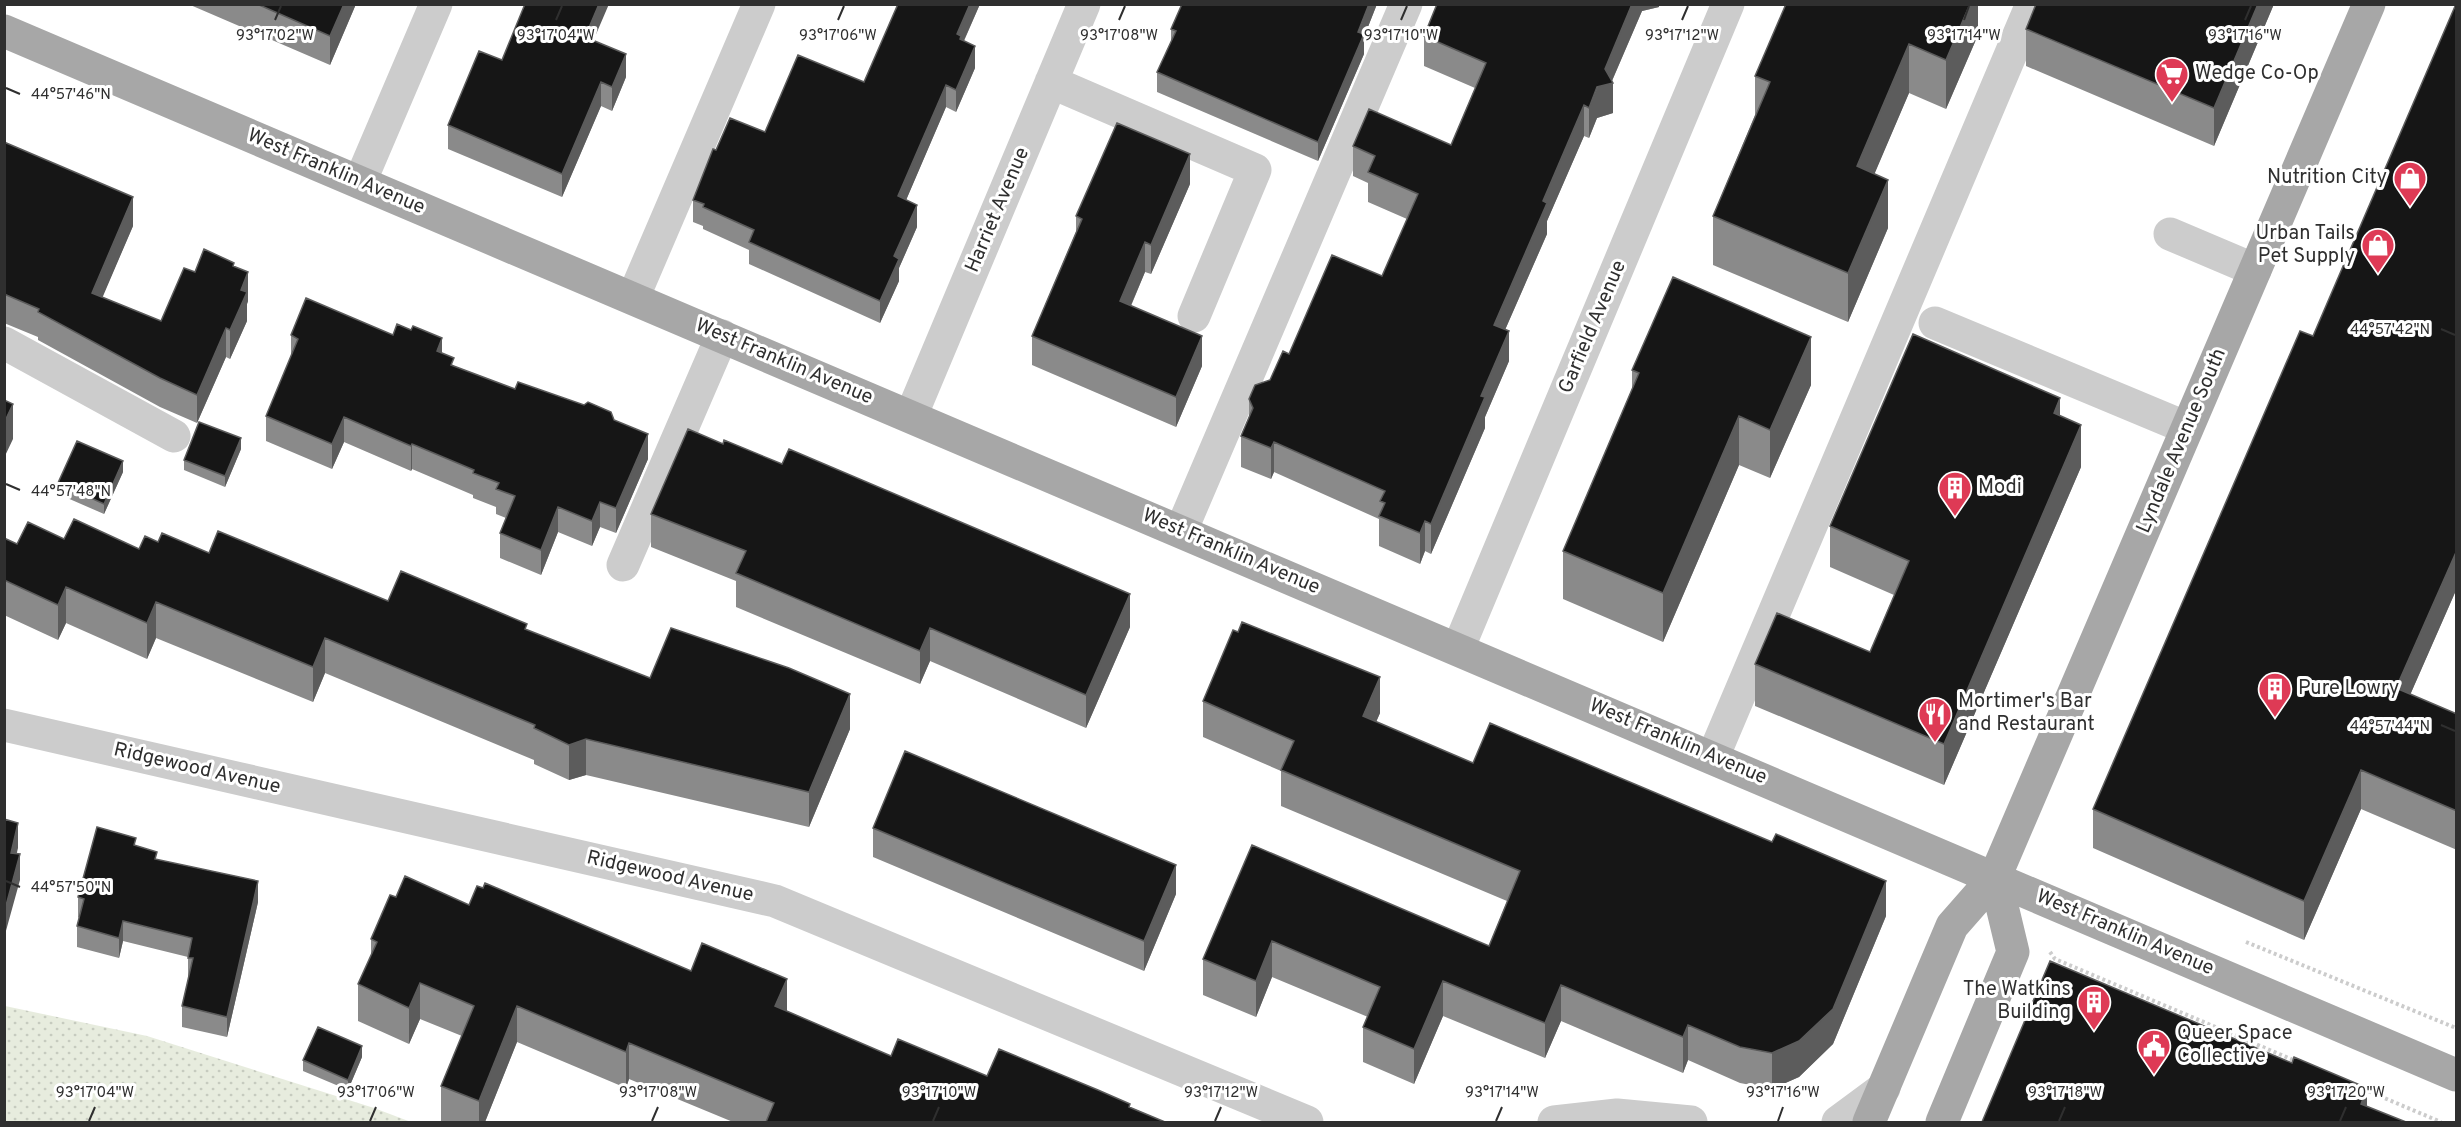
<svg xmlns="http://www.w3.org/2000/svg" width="2461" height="1127" viewBox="0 0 2461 1127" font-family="Overpass,sans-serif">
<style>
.grass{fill:url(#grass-dots)}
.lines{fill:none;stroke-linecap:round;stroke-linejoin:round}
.path{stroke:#ccc;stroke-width:4;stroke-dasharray:3 3;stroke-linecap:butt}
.minor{stroke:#ccc;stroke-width:33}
.major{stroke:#a7a7a7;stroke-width:33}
.wall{fill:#8a8a8a}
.shaded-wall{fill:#5c5c5c}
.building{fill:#161616;stroke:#5c5c5c;stroke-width:1.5}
.ticks{fill:none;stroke:#2f2f2f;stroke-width:2}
.labels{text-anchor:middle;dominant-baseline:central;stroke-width:6;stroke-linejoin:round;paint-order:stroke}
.poi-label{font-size:20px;fill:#2f2f2f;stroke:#fff;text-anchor:start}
.street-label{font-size:20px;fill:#2f2f2f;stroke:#fff}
.ticks-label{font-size:15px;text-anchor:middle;fill:#2f2f2f;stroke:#fff;stroke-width:6;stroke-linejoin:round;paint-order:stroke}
</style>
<defs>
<pattern id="grass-dots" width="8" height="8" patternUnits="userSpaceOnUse" patternTransform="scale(1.5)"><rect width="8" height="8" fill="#e7ecde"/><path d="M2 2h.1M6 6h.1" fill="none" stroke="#c6cbbf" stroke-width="1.8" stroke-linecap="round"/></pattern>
</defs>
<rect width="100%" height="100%" fill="#fff"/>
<!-- grass -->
<path class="grass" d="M5,1006L147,1036L374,1108L411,1122H5Z"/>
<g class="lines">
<!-- path -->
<path class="path" d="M2246,942L2456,1028
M2050,952L2055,959L2298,1062
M2363,1089L2441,1122"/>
<!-- minor -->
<path class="minor" d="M1051,82L1255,170L1194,316
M360,182L436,4
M2170,234L2255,270
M633,298L759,4
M1935,323L2187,428
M4,343L174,436
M911,416L1084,4
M1181,531L1406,4
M623,565L722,336
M1458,649L1728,4
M4,725L775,901L1307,1122
M1713,757L2032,4
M1554,1122L1617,1115L1691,1122
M1838,1122L1884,1088"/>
<!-- major -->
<path class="major" d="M4,31L2456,1075
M1869,1122L1952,926L1995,877L2369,4
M1942,1122L2013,952L1995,877"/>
</g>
<!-- wall -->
<path class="wall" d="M188,4H356L330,65Z
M898,4H980L964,41L975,68L956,112L946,107L906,200L917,227L899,268V281L880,323L749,264V250L703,229V226L693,222V200L716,150L765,132L864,82Z
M1182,4H1377L1364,37V54L1318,161L1157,92V72L1171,42V29Z
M1659,4V7L1642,11L1612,81L1613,113L1597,118L1589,138L1584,136L1547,221V234L1505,330L1509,361L1485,417V428L1431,554L1425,551L1420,564L1379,546V519L1274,472L1271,479L1241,467V436L1249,418V399L1270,380L1289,354L1382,276L1407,219L1368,202V183L1353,176V146L1451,145L1475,88L1424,66V36Z
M1784,4H1978V35L1946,109L1909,93L1874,174L1888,228L1848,322L1713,265V216L1755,115V76L1784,9Z
M2274,4L2214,146L2026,66V29Z
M2457,4V588L2410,695L2457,714V850L2361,809L2304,940L2093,848V809L2313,336Z
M594,40L626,77L612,111L601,106L562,197L448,149V125Z
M4,142L133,226L102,297L161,321L195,272L234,266L248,301L247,304V321L230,359L226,357L197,423L160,407L38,340V337L4,323Z
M1190,184L1151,274L1145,272L1131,306L1202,366L1176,427L1032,365V336L1076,232V216Z
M291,335H393L442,353L454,366L515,389L614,420L648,459L616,533L600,527L592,546L558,532L541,575L500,558V533L506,518L496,514V507L473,498V495L412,469L411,471L344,442L332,469L266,441V416L291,357Z
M1632,370L1811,385L1770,478L1739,465L1663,642L1563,599V551L1632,389Z
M2060,416L2081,467L1944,785L1755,706V664L1870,652L1894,595L1830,567V526Z
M723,444L782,464L1130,627L1086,728L930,661L920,684L736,607V581L651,547V514Z
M241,449L225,487L184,470V460Z
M123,472L104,514L58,494V483Z
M4,538L17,544L64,539L139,549L158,542L209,553L388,601L527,630L650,678L850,729L809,827L586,775L569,780L534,764V760L325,673L313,702L156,638L147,659L66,623L58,640L4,615Z
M1203,701L1380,713L1376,722L1473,763L1886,916L1833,1044L1799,1077L1772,1089L1740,1083L1688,1060L1683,1073L1561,1021L1545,1058L1443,1016L1414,1084L1363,1062V1027L1368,1017L1272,977L1256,1017L1203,995V959L1252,845L1489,946L1507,901L1281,806V771L1203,737Z
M873,828L1176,894L1144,971L873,857Z
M136,846L157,860L258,902L227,1037L182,1027V1006L189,978H188V957L123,941L119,958L77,947V926L79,918L78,917V897Z
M396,897L469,905L787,1011L891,1056L1130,1107L1165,1122H733L629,1079L626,1088L517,1042L485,1122H441V1086L462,1036L420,1019L409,1044L358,1021V984L371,957V939Z
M362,1057L348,1090L303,1071V1060Z"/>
<!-- shaded-wall -->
<path class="shaded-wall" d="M344,4H356L330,65V36Z
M599,4H609L585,60V37Z
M970,4H980L961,47L957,34Z
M1369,4H1377L1364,37V54L1318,161V142Z
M1632,4H1659V7L1642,11L1611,83H1613V113L1597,118L1589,138V108Z
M1970,4H1978V35L1946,109V60Z
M2258,4H2274L2214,146V108Z
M1909,44V93L1857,215V166Z
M975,46V68L956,112V90Z
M626,54V77L612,111V87Z
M601,82V106L562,197V174Z
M946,85V107L898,219V196Z
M1584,105V136L1547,221V234L1494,355V325L1543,201Z
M1190,154V184L1151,274V245Z
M1888,180V228L1848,322V273Z
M133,197V226L92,322V293Z
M917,205V227L899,268V281L880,323V301L894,256Z
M1145,242V272L1120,331V301Z
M248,272V301L247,304V321L230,359V330L241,290Z
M226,328V357L197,423V395Z
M1509,331V361L1485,417V428L1431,554V524L1481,396Z
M1202,336V366L1176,427V397Z
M1811,337V385L1770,478V430Z
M442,338V363L437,351Z
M2060,398V439L2054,413Z
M13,404V439L4,458V423Z
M1739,416V465L1663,642V593Z
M344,417V442L332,469V444Z
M2081,425V467L1944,785V744Z
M648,434V459L616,533V508Z
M241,438V449L225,487V476Z
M1274,442V472L1271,479V448Z
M412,444V469L411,471V446Z
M123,461V472L104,514V504Z
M600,502V527L592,546V521Z
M558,507V532L541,575V550Z
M1425,521V551L1420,564V533Z
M2457,550V588L2396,727V688Z
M66,587V623L58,640V605Z
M1130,594V627L1086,728V695Z
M156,602V638L147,659V623Z
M930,628V661L920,684V651Z
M325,638V673L313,702V667Z
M1380,677V713L1363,752V716Z
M850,694V729L809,827V792Z
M586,739V775L569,780V745Z
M2361,770V809L2304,940V901Z
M18,823V848L11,878V853Z
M20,854V880L4,938V913Z
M1176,865V894L1144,971V941Z
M258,881V902L227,1037V1017Z
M1886,881V916L1833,1044L1799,1077L1772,1089V1053Z
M123,921V941L119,958V938Z
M1272,941V977L1256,1017V981Z
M787,979V1015L775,1006Z
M1443,981V1016L1414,1084V1049Z
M420,983V1019L409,1044V1008Z
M1561,985V1021L1545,1058V1023Z
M517,1006V1042L485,1122H479V1101Z
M1688,1025V1060L1683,1073V1037Z
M629,1043V1079L626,1088V1052Z
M362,1046V1057L348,1090V1080Z
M2367,1088V1112L2361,1104Z"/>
<!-- building -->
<path class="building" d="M257,4H344L330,36Z
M525,4H599L585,37L626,54L612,87L601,82L562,174L448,125L479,51L502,60Z
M898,4H970L957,34L961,36L960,39L975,46L956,90L946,85L898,196L917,205L894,256L899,259L880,301L749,242L754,230L703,207L704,204L693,200L713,149L716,150L730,118L765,132L798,55L864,82Z
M1182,4H1369L1358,32L1364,34L1318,142L1157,72L1176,31L1171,29Z
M1437,4H1632L1605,69L1613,83L1597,87L1589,108L1584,105L1543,201L1547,203L1494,325L1509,331L1481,396L1485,397L1431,524L1425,521L1420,533L1379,516L1385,503L1380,501L1385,491L1274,442L1271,448L1241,436L1253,408L1249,399L1255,385L1270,380L1283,351L1289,354L1332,255L1382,276L1418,194L1368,172L1375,156L1353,146L1369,109L1451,145L1486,63L1424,36Z
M1786,4H1970L1946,60L1909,44L1857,166L1888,180L1848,273L1713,216L1770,82L1755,76Z
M2036,4H2258L2214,108L2026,29Z
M2456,4H2457V550L2396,688L2457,714V811L2361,770L2304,901L2093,809L2300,331L2313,336Z
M1117,123L1190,154L1151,245L1145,242L1120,301L1202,336L1176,397L1032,336L1082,219L1076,216Z
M4,142L133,197L92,293L161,321L184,268L195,272L204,249L234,263L233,266L248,272L241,290L247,292L230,330L226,328L197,395L160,378L38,312L39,309L4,294Z
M1673,277L1811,337L1770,430L1739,416L1663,593L1563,551L1639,373L1632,370Z
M306,298L393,335L397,324L411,330L413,326L442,338L437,351L454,358L451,365L515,389L518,382L584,405L588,402L611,412L614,420L648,434L616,508L600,502L592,521L558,507L541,550L500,533L515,496L496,489L499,483L473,473L474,470L412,444L411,446L344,417L332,444L266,416L298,339L291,335Z
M1913,334L2060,398L2054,413L2081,425L1944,744L1755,664L1777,613L1870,652L1909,561L1830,526Z
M4,400L13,404L4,423Z
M199,422L241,438L225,476L184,460Z
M688,429L723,444L724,440L782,464L789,449L1130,594L1086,695L930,628L920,651L736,573L746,551L651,514Z
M77,441L123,461L104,504L58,483Z
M74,519L139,549L145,536L158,542L162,533L209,553L218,531L388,601L401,571L527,624L525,629L650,678L671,628L789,668L850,694L809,792L586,739L569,745L534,728L535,725L325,638L313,667L156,602L147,623L66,587L58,605L4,580V538L17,544L28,522L64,539Z
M1242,622L1380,677L1363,716L1473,763L1490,723L1772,842L1776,834L1886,881L1833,1009L1799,1041L1772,1053L1740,1047L1688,1025L1683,1037L1561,985L1545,1023L1443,981L1414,1049L1363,1027L1380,987L1272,941L1256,981L1203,959L1252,845L1489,946L1520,871L1281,770L1294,741L1203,701L1233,630L1238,632Z
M905,751L1176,865L1144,941L873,828Z
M4,819L18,823L11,853L20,854L4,913Z
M97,827L136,838L134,845L157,852L155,859L258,881L227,1017L182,1006L193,958H188L192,938L123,921L119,938L77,926L84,899L78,897Z
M405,876L469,905L477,886L483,888L485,883L691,971L702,943L787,979L775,1006L891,1056L898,1039L987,1076L999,1049L1098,1090L1130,1104L1129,1107L1165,1122H766L774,1103L629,1043L626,1052L517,1006L479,1101L441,1086L474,1006L420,983L409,1008L358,984L377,942L371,939L390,895L396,897Z
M2050,961L2292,1063L2294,1057L2367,1088L2361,1104L2406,1122H1982Z
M318,1027L362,1046L348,1080L303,1060Z"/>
<!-- ticks -->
<path class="ticks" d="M275,20L281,6M556,20L562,6M838,20L844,6M1119,20L1125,6M1401,20L1407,6M1682,20L1688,6M1964,20L1969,6M2245,20L2251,6M6,88L20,94M2441,329L2455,335M6,484L20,490M2441,725L2455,731M6,881L20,887M89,1121L95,1107M370,1121L376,1107M652,1121L658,1107M933,1121L939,1107M1215,1121L1221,1107M1496,1121L1502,1107M1778,1121L1783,1107M2059,1121L2065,1107M2340,1121L2346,1107"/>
<!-- icons -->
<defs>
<symbol id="supermarket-pin" viewBox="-11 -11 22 30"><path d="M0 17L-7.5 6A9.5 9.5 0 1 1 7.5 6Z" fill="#de3a55" stroke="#fff"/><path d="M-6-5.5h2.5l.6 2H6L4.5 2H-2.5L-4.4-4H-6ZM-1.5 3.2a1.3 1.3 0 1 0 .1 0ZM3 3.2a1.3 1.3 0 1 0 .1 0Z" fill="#fff"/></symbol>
<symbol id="shop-pin" viewBox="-11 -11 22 30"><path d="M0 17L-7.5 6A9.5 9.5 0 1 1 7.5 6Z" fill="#de3a55" stroke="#fff"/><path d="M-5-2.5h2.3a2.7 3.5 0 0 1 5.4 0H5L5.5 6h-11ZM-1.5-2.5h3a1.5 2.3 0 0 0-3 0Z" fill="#fff"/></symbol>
<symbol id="building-pin" viewBox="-11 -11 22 30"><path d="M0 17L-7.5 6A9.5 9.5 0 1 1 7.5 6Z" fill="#de3a55" stroke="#fff"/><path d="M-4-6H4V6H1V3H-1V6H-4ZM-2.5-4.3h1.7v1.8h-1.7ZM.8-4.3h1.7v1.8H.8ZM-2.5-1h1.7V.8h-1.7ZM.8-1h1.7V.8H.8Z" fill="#fff"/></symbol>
<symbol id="restaurant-pin" viewBox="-11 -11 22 30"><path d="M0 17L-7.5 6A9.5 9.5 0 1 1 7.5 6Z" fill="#de3a55" stroke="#fff"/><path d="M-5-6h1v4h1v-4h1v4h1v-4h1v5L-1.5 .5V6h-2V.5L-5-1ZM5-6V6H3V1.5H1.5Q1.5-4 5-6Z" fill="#fff"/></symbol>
<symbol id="civic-pin" viewBox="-11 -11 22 30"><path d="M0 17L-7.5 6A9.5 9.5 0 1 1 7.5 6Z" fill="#de3a55" stroke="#fff"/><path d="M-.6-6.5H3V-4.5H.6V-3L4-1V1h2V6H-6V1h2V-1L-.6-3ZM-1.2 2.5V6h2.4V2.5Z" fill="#fff"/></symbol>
</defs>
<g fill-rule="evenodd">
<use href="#supermarket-pin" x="2153" y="55" width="38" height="52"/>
<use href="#shop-pin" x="2391" y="159" width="38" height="52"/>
<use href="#shop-pin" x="2359" y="226" width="38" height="52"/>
<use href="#building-pin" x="1936" y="469" width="38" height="52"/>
<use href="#building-pin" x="2256" y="670" width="38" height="52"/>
<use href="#restaurant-pin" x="1916" y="695" width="38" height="52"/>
<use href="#building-pin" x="2075" y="983" width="38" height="52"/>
<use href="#civic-pin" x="2135" y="1027" width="38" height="52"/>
</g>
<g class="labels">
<!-- poi labels -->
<g class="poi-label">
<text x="2195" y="74">Wedge Co-Op</text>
<text x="2387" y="178" text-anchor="end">Nutrition City</text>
<text x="2355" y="234" text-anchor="end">Urban Tails<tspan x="2355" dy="23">Pet Supply</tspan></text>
<text x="1978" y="488">Modi</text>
<text x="2298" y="689">Pure Lowry</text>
<text x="1958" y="702">Mortimer's Bar<tspan x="1958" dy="23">and Restaurant</tspan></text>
<text x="2071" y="990" text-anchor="end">The Watkins<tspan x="2071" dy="23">Building</tspan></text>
<text x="2177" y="1034">Queer Space<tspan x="2177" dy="23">Collective</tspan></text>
</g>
<!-- street labels -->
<g class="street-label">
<text transform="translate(336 172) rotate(23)">West Franklin Avenue</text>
<text transform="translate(998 210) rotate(-67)">Harriet Avenue</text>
<text transform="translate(1593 327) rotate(-67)">Garfield Avenue</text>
<text transform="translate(784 362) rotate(23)">West Franklin Avenue</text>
<text transform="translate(2182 441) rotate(-67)">Lyndale Avenue South</text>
<text transform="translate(1231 552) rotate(23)">West Franklin Avenue</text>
<text transform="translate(1678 742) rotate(23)">West Franklin Avenue</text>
<text transform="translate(197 769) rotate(13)">Ridgewood Avenue</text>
<text transform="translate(670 877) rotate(13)">Ridgewood Avenue</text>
<text transform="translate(2125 933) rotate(23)">West Franklin Avenue</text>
</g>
</g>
<g class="ticks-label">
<text x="556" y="40">93°17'04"W</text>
<text x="1119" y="40">93°17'08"W</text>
<text x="1401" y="40">93°17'10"W</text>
<text x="1964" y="40">93°17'14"W</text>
<text x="275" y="40">93°17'02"W</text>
<text x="838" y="40">93°17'06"W</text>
<text x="1682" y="40">93°17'12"W</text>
<text x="2245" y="40">93°17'16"W</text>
<text x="71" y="99">44°57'46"N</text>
<text x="2390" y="334">44°57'42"N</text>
<text x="71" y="496">44°57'48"N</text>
<text x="2390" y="731">44°57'44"N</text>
<text x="71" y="892">44°57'50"N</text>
<text x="95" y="1097">93°17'04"W</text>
<text x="376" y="1097">93°17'06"W</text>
<text x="658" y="1097">93°17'08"W</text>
<text x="939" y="1097">93°17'10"W</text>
<text x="1221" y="1097">93°17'12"W</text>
<text x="1502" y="1097">93°17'14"W</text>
<text x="1783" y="1097">93°17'16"W</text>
<text x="2065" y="1097">93°17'18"W</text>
<text x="2346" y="1097">93°17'20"W</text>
</g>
<!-- border -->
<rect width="2461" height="1127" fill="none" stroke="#2f2f2f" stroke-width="12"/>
</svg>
